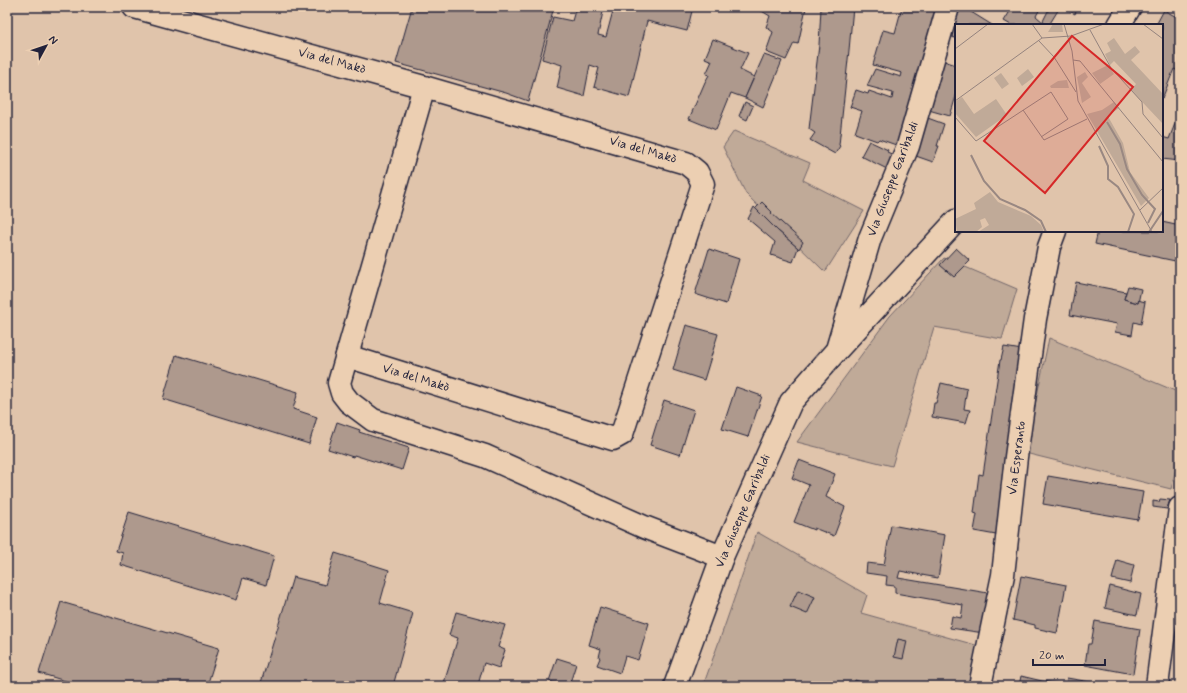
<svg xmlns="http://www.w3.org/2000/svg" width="1187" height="693" viewBox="0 0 1187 693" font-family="Mynerve,sans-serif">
  <rect width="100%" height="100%" fill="#e0c4ab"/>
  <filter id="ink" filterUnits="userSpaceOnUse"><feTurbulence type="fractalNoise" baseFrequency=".025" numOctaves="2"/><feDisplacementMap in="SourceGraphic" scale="8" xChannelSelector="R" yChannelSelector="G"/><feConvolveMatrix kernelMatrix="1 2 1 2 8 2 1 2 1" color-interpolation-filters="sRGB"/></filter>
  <g filter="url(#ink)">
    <!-- green -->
    <g fill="#c0aa98" stroke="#71666a">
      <path d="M 734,131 L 810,163 L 803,180 L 864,211 L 825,272 L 746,194 L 723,147 Z"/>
      <path d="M 944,258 L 1017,289 L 1002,339 L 934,327 L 892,466 L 797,442 L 890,316 Z"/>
      <path d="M 1049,338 L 1180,393 L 1180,452 L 1171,489 L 1025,453 Z"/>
      <path d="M 757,532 L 867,595 L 861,613 L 979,646 L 974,686 L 875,686 L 862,683 L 860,686 L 703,686 L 726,622 Z"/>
    </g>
    <!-- building -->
    <g fill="#ae998d" stroke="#22223b">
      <path d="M 412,7 L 554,7 L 528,101 L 506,93 L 396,63 Z"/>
      <path d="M 576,7 L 604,7 L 598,35 L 606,37 L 614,7 L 693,7 L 687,31 L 647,21 L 629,97 L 594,87 L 599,68 L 590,65 L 584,96 L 557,88 L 562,65 L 542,59 L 553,17 L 572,21 Z"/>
      <path d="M 755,7 L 806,8 L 798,44 L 794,43 L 786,60 L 766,52 L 773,32 L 766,27 L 770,16 Z"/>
      <path d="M 824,7 L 853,7 L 849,50 L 839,145 L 840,146 L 835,154 L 810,140 L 815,133 L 809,129 L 819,45 L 821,8 L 823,8 Z"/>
      <path d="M 902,7 L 942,7 L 899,146 L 879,139 L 877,141 L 855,133 L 862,111 L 850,107 L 856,90 L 868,94 L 869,91 L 892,99 L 893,93 L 867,86 L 875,69 L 901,77 L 902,73 L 873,65 L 883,30 L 895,33 Z"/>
      <path d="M 960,7 L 963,7 L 992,25 L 956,25 L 956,39 L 945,33 Z"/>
      <path d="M 1000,7 L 1041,7 L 1036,16 L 1044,23 L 1043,25 L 1011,25 L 1004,21 L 1009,13 Z"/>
      <path d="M 1050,7 L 1060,7 L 1049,25 L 1043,25 L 1044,23 L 1043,21 Z"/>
      <path d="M 1062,7 L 1078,7 L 1075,14 Z"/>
      <path d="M 1164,10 L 1180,19 L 1180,72 L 1174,69 L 1162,99 L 1162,25 L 1156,25 Z"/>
      <path d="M 713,39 L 748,53 L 740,70 L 754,77 L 745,98 L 731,93 L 716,130 L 689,119 L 705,82 L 709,75 L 706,74 L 712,61 L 705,58 Z"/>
      <path d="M 764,55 L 782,61 L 763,107 L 745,98 Z"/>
      <path d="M 938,59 L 956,65 L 956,96 L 950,116 L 925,109 Z"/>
      <path d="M 745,102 L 753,106 L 747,120 L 739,116 Z"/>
      <path d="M 1180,111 L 1180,161 L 1162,159 L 1162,137 L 1169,139 Z"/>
      <path d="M 925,117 L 944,124 L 937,146 L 939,146 L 933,162 L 913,155 Z"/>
      <path d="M 869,141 L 888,150 L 887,152 L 894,155 L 887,169 L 861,156 Z"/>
      <path d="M 762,202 L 772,212 L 771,213 L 803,242 L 799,249 L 778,231 L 755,209 Z"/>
      <path d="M 754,207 L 778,231 L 798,248 L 793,262 L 771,255 L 775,242 L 748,219 Z"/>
      <path d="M 1162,222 L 1180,226 L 1180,262 L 1095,244 L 1098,231 L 1162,231 Z"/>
      <path d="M 956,248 L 970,261 L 954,277 L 940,265 Z"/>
      <path d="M 709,249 L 739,259 L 726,304 L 695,294 Z"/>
      <path d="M 1076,282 L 1126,292 L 1124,299 L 1138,303 L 1138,300 L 1145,302 L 1141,324 L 1134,322 L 1132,335 L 1115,332 L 1117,324 L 1070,315 Z"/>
      <path d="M 1128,286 L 1141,289 L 1138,303 L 1124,299 Z"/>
      <path d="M 686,325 L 718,334 L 704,380 L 673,370 Z"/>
      <path d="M 1004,347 L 1022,350 L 996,535 L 974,531 L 977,514 L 974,513 L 979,474 L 983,475 L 1000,360 L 1001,360 Z"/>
      <path d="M 176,355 L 298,392 L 293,409 L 317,417 L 309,444 L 163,399 Z"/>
      <path d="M 941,383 L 967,389 L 964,409 L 970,410 L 966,423 L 932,417 L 934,403 L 936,403 Z"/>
      <path d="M 736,387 L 762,396 L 748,437 L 722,429 Z"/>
      <path d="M 664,400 L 694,410 L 680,455 L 650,445 Z"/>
      <path d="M 337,422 L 360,430 L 359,432 L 409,448 L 402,470 L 354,455 L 353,457 L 328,449 Z"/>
      <path d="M 799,460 L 835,474 L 826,497 L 845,507 L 834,536 L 814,528 L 814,530 L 794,522 L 809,485 L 792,478 Z"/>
      <path d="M 1048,476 L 1143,492 L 1138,520 L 1043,504 Z"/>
      <path d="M 1160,499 L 1170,500 L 1167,509 L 1153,507 L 1153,501 L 1159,502 Z"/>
      <path d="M 129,512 L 274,556 L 266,585 L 243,578 L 236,600 L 121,565 L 123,553 L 116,551 Z"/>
      <path d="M 891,525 L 945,535 L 938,578 L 900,571 L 898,578 L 988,593 L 984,633 L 950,628 L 952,616 L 961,618 L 963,605 L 895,593 L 895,586 L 886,585 L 887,576 L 866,573 L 867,563 L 884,565 Z"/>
      <path d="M 335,553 L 389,570 L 380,603 L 413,613 L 393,686 L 260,686 L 293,577 L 325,585 Z"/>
      <path d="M 1117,560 L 1134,565 L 1130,583 L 1112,579 Z"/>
      <path d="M 1021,576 L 1066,585 L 1057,633 L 1035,628 L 1035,625 L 1013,620 Z"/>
      <path d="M 1110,586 L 1141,594 L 1137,615 L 1105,608 Z"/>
      <path d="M 798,590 L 815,597 L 807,614 L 790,607 Z"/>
      <path d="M 61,602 L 219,648 L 207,686 L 82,686 L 39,673 Z"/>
      <path d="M 600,607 L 649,623 L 638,660 L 625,656 L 620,673 L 597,665 L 600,658 L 599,657 L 601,649 L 589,645 Z"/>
      <path d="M 456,612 L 505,625 L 498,647 L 505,650 L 499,668 L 484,663 L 478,685 L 483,686 L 443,686 L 458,638 L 449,635 Z"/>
      <path d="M 1095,621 L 1140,629 L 1133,674 L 1085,665 L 1088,644 L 1091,644 Z"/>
      <path d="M 898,639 L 907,641 L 903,659 L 894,657 Z"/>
      <path d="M 557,658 L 576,664 L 569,686 L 564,686 L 549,681 Z"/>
      <path d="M 1021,676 L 1042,681 L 1069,685 L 1069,686 L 1019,686 Z"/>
      <path d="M 1067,678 L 1096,683 L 1096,686 L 1069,686 L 1066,685 Z"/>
      <path d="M 855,680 L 868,684 L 868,686 L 854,686 Z"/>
    </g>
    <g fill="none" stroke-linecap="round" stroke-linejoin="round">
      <defs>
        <g id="minor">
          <path d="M 134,7 L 424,87 L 686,163 L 697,172 L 703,184 L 622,434 L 613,439 L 347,356"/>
          <path d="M 1119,25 L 1130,7"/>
          <path d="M 424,87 L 339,383 L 342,393 L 349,402 L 373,420 L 485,456 L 644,527 L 722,557"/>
          <path d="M 838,346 L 870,238 L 908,146 L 948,7"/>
          <path d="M 675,686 L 722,557 L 791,402 L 836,351 L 956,221"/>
          <path d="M 980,686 L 1003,575 L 1016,457 L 1035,319 L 1049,247 L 1055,231"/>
          <path d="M 1157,686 L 1180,508"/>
        </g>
      </defs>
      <!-- minor casing -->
      <use href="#minor" stroke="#22223b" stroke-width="25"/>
      <!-- minor -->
      <use href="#minor" stroke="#eccfb2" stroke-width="22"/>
    </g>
  </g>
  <g text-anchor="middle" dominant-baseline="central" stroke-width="3" stroke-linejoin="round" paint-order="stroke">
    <!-- street labels -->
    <g font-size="13" fill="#22223b" stroke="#eccfb2">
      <text transform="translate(332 61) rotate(15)">Via del Makò</text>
      <text transform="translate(643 150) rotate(16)">Via del Makò</text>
      <text transform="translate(893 179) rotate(-69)">Via Giuseppe Garibaldi</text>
      <text transform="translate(416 378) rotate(17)">Via del Makò</text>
      <text transform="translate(1017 458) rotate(-83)">Via Esperanto</text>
      <text transform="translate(743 511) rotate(-67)">Via Giuseppe Garibaldi</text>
    </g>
  </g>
  <!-- overview -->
  <g transform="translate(955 24)">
    <rect width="208" height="208" fill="#e0c4ab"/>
    <path d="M 98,0 L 107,0 L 108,8 L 93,8 ZM 159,14 L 170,30 L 180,22 L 185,28 L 176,36 L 208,70 L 208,100 L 176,66 L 181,60 L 159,37 L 155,41 L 150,30 L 156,27 L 152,19 ZM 153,41 L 159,50 L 145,60 L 137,49 ZM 73,45 L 79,53 L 67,62 L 62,54 ZM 130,48 L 133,53 L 127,59 L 136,73 L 127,79 L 122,53 ZM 46,49 L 54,60 L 47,65 L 39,54 ZM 112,56 L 114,64 L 96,64 L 95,62 L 103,57 ZM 7,73 L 19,90 L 41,75 L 52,91 L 21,113 L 0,89 L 0,78 ZM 159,78 L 164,84 L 153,92 L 155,96 L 168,119 L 175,148 L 194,174 L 186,182 L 132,90 L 147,86 ZM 35,168 L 43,178 L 76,192 L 86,201 L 89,208 L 23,208 L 34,201 L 30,194 L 25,196 L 27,203 L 21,208 L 2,208 L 0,195 L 21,185 L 19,179 Z" fill="#c0aa98"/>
    <path fill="none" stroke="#998882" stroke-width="2" d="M 152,98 L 165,120 L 172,145 L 187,171 L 200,185 L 193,199M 144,122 L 153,142 L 153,155 L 163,163 L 179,190 L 173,208M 16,131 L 29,157 L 45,175 L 70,186 L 86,197 L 91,208M 194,208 L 208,187"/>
    <path fill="none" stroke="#94837e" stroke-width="1" d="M 77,0 L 87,14M 109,0 L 117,27 L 123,77 L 197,208M 188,0 L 208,15M 135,6 L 156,44 L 187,78 L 188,90 L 208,114M 84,17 L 99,33 L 121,68M 0,25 L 33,0M 118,36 L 125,37 L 208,138M 0,77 L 87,14 L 116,12 L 149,0M 68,86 L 89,116 L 132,95M 0,93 L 21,117 L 96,68 L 113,95 L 86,113M 185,186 L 208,164"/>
    <path fill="#d62828" fill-opacity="0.15" stroke="#d62828" stroke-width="2" d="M 117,12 L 178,63 L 90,169 L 29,117 Z"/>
    <rect width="208" height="208" fill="none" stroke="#22223b" stroke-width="2"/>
  </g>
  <!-- margin -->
  <rect width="1187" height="693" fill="none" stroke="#eccfb2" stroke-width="24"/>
  <rect x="12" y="12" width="1163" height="669" fill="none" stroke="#22223b" stroke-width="1.5" filter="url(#ink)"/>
  <!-- north arrow -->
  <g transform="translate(46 46) rotate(50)" stroke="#eccfb2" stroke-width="3" paint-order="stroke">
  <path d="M0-3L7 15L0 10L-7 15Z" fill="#22223b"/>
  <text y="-6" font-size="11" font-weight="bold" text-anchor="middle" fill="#22223b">N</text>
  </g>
  <!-- scale -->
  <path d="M1033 659v6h72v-6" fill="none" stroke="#22223b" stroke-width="2"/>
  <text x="1039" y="659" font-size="12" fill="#22223b" stroke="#eccfb2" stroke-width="3" paint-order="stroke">20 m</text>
</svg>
